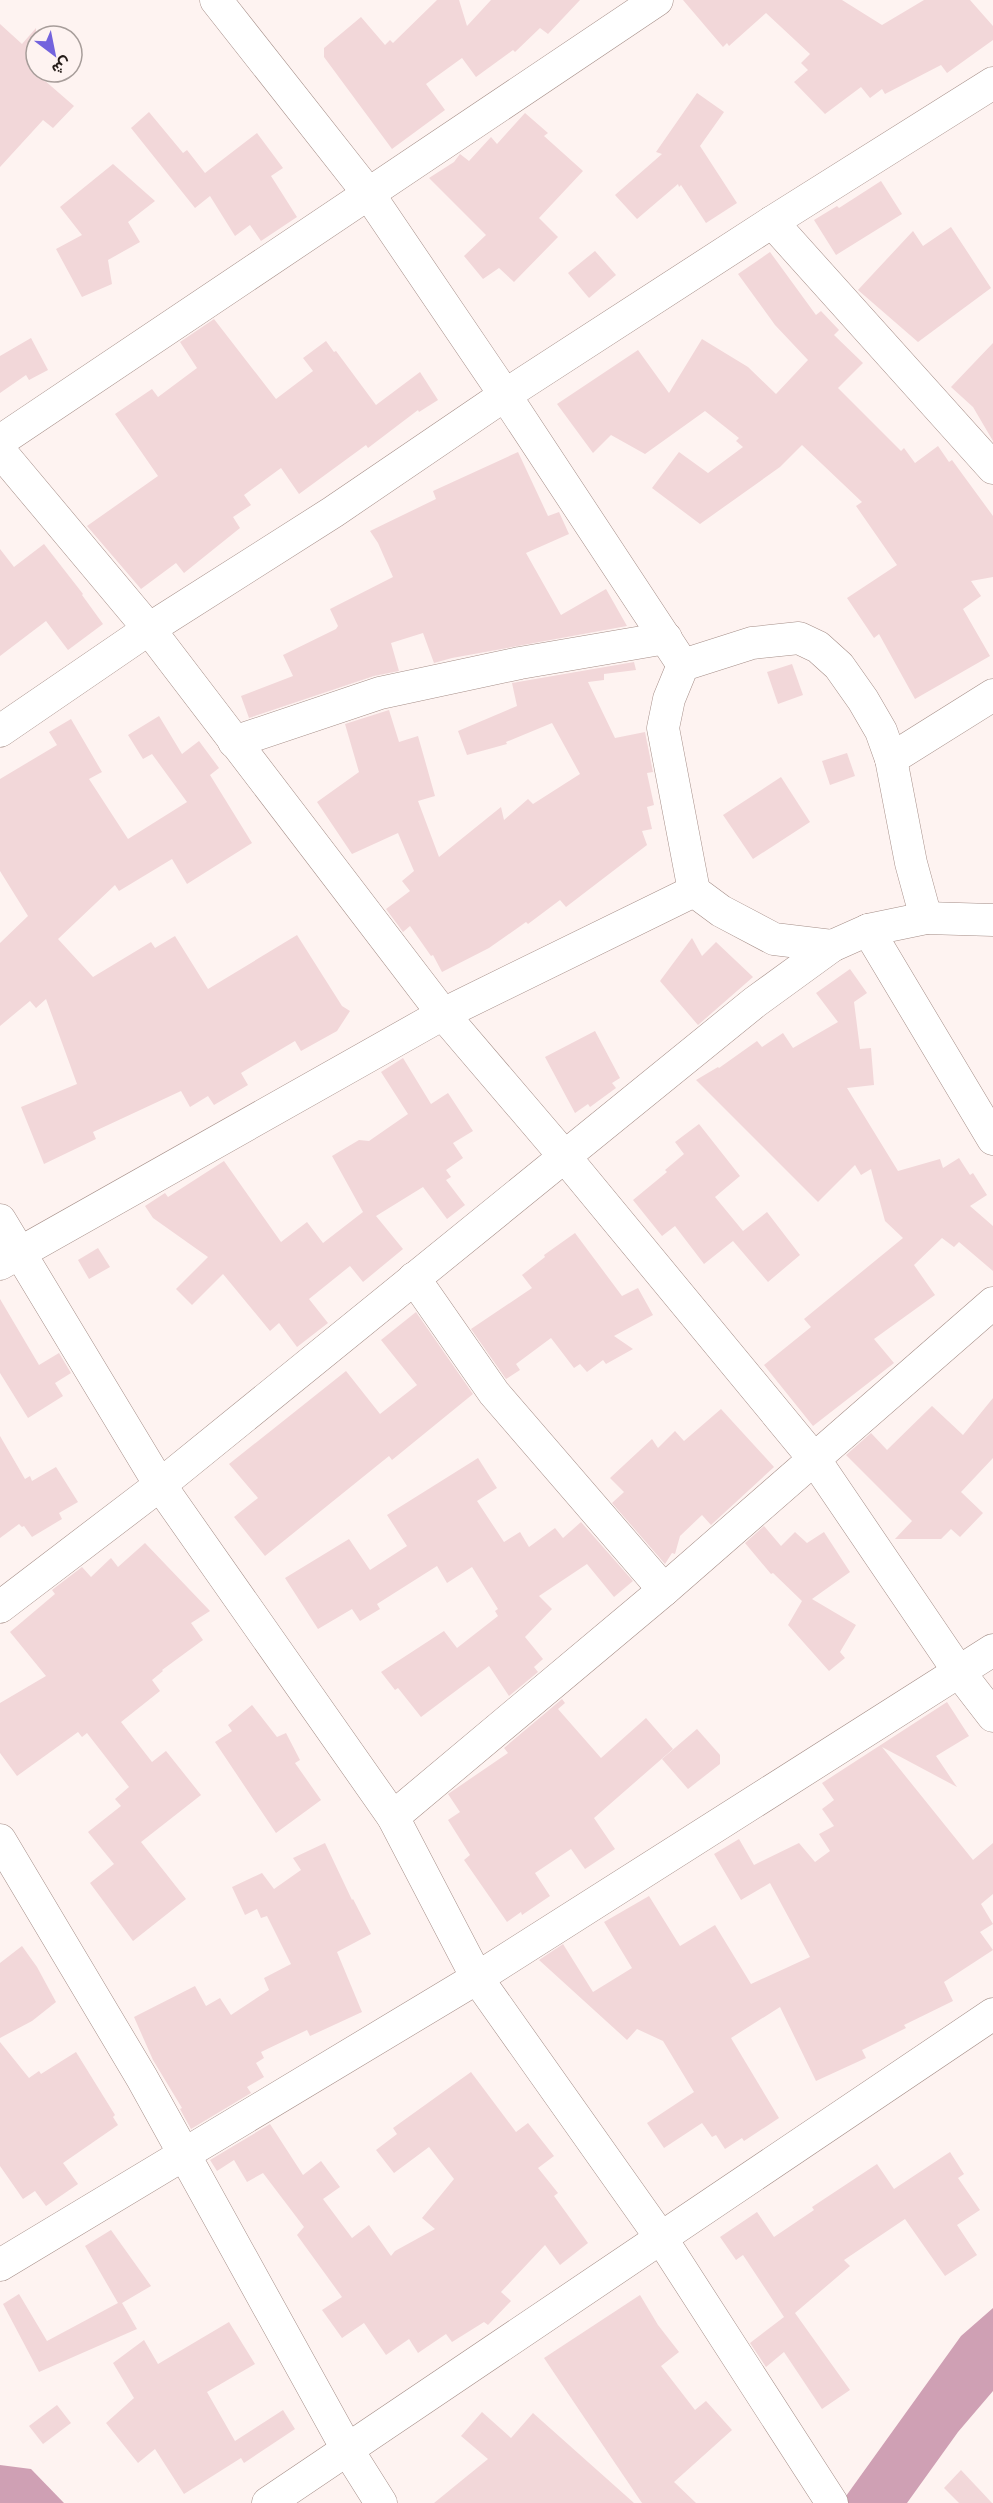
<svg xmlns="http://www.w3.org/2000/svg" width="993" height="2503" viewBox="0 0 993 2503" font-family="Raleway,Vazirmatn,sans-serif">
  <rect width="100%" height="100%" fill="#fef3f1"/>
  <!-- water -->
  <g fill="#cfa0b4">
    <path d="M 993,2308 L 993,2391 L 958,2432 L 907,2503 L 841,2503 L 961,2336 Z"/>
    <path d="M 0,2465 L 31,2469 L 64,2503 L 0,2503 Z"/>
  </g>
  <!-- building -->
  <g fill="#f2d7d9">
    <path d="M 437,0 L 459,0 L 467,26 L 491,0 L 580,0 L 548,34 L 540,28 L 515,52 L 513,50 L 476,77 L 462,58 L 426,84 L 445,110 L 392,149 L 324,57 L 324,48 L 361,17 L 385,45 L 390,40 L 393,43 Z"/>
    <path d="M 683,0 L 842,0 L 882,25 L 924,0 L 970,0 L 993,26 L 993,40 L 947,73 L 941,65 L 885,94 L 882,89 L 870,98 L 861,87 L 825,114 L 794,82 L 808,70 L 801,63 L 810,54 L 766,13 L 729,46 L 727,43 L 723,47 Z"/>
    <path d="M 0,24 L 22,44 L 36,28 L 36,73 L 74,106 L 53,128 L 43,120 L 0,167 Z"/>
    <path d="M 697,93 L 724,112 L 700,146 L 737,203 L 706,223 L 681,185 L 679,187 L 678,184 L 637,219 L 615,195 L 662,154 L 656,152 Z"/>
    <path d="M 149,112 L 183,153 L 187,150 L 205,173 L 257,133 L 283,168 L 271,176 L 297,217 L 261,241 L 250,225 L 235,236 L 210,196 L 195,208 L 131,128 Z"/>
    <path d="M 525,113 L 548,133 L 544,136 L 583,171 L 539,218 L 558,237 L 514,282 L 499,268 L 483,279 L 464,256 L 486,235 L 429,178 L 454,162 L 460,154 L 469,161 L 491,137 L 497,144 Z"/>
    <path d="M 113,164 L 155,201 L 128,222 L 140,242 L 108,260 L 112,284 L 82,297 L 56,249 L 82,235 L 60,207 Z"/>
    <path d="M 881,181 L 902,214 L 836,255 L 814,220 L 837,206 L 839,208 Z"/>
    <path d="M 951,227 L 991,288 L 918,342 L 858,290 L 913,231 L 923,246 Z"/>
    <path d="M 595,251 L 616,275 L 589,298 L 568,273 Z"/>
    <path d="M 770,252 L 816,315 L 821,311 L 839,330 L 834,335 L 863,363 L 838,388 L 901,451 L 904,448 L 915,463 L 938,446 L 949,462 L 952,460 L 993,516 L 993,577 L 971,581 L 981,596 L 963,609 L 990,656 L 915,699 L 879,634 L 874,638 L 847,598 L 897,565 L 856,506 L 862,502 L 802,445 L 780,467 L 700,524 L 652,488 L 679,452 L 708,473 L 743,447 L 736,441 L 739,438 L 705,411 L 645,454 L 611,435 L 593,453 L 557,404 L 638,350 L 669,393 L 702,339 L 748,367 L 776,394 L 808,360 L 775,325 L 738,274 Z"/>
    <path d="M 214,319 L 276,399 L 313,371 L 303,358 L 326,341 L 334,352 L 336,351 L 376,405 L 420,372 L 438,400 L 419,412 L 418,410 L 368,448 L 366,445 L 299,494 L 281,468 L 244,495 L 251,505 L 233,517 L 240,528 L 184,573 L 176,563 L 141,589 L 87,526 L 158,476 L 115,414 L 152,389 L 158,397 L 197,368 L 180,342 Z"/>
    <path d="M 31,338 L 48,370 L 29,380 L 26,375 L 0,393 L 0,356 Z"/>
    <path d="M 993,343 L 993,441 L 973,407 L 951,387 Z"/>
    <path d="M 518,452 L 548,516 L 559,512 L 569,534 L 526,553 L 561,615 L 606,589 L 627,626 L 452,658 L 434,663 L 423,633 L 391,643 L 399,671 L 374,676 L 249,718 L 241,696 L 293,676 L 283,655 L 336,629 L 338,626 L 330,609 L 393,577 L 378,543 L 370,531 L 436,499 L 433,491 Z"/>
    <path d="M 44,544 L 83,594 L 82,595 L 103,624 L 68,650 L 46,621 L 0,656 L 0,549 L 14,567 Z"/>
    <path d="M 634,662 L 636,670 L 604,674 L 604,680 L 588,682 L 615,738 L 645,732 L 653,772 L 647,773 L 654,805 L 647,807 L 652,829 L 642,831 L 647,845 L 566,907 L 560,900 L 528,924 L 526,922 L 489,948 L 442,972 L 433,955 L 431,956 L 410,926 L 403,932 L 386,909 L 410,891 L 402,881 L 414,871 L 398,833 L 352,854 L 317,802 L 359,772 L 345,724 L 389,710 L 399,742 L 418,736 L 435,796 L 418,801 L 439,857 L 501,807 L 504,820 L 528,799 L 533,804 L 580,774 L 552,723 L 506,742 L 507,744 L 467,755 L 458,731 L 517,706 L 512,683 Z"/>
    <path d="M 792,664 L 803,695 L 778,704 L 767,672 Z"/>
    <path d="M 159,716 L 182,754 L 199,741 L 219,768 L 210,775 L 252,843 L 187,884 L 172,859 L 119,891 L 115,885 L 58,939 L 93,977 L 151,942 L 155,948 L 175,936 L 208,989 L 297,935 L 342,1006 L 350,1011 L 337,1031 L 301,1051 L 295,1041 L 241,1073 L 248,1085 L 214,1105 L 208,1096 L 190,1107 L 181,1091 L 93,1132 L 96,1139 L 44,1164 L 21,1107 L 77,1084 L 46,999 L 36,1008 L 30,1001 L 0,1026 L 0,943 L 28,916 L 0,871 L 0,779 L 57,745 L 49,732 L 71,719 L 102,772 L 89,779 L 128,839 L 187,802 L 152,754 L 143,759 L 128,735 Z"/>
    <path d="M 847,753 L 855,776 L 830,785 L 822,761 Z"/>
    <path d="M 781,777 L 810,822 L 753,859 L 723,815 Z"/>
    <path d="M 692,938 L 702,956 L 716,942 L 753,977 L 698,1025 L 660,981 Z"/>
    <path d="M 850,969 L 867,993 L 854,1002 L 860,1049 L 871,1048 L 874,1085 L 847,1088 L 898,1171 L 940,1159 L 943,1168 L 959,1158 L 970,1175 L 973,1173 L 987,1195 L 970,1206 L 993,1226 L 993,1271 L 959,1242 L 954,1247 L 942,1238 L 914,1265 L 935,1295 L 874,1339 L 894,1363 L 813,1426 L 764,1365 L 811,1327 L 804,1319 L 903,1238 L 885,1221 L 871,1169 L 861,1175 L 855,1165 L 818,1202 L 696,1080 L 718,1067 L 719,1068 L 757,1041 L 762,1047 L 783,1033 L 793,1048 L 838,1022 L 816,993 Z"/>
    <path d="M 595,1031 L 620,1078 L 612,1083 L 616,1088 L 590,1107 L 588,1104 L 575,1113 L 545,1057 Z"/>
    <path d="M 403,1058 L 431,1104 L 448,1093 L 473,1131 L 453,1143 L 463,1158 L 446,1170 L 451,1177 L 446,1180 L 465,1205 L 447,1219 L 423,1187 L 376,1216 L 403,1249 L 363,1282 L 350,1266 L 309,1299 L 328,1323 L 297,1347 L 279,1323 L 270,1331 L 223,1274 L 192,1305 L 176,1289 L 208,1257 L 153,1218 L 145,1206 L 165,1193 L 168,1197 L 224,1161 L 281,1242 L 307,1222 L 323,1243 L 363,1212 L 332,1156 L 359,1140 L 369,1141 L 408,1114 L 381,1072 Z"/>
    <path d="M 699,1124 L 740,1176 L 715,1197 L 743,1231 L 767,1212 L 800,1255 L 768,1282 L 733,1241 L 704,1264 L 675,1226 L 662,1236 L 633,1200 L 667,1172 L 665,1170 L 684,1154 L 675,1142 Z"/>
    <path d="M 575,1233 L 622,1296 L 638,1288 L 653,1315 L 614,1336 L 633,1349 L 606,1364 L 603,1360 L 587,1372 L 580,1364 L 574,1368 L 551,1338 L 516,1364 L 520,1370 L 506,1379 L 471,1329 L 532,1288 L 522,1275 L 545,1257 L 544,1255 Z"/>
    <path d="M 98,1248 L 110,1267 L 89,1279 L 78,1260 Z"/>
    <path d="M 0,1299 L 39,1365 L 59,1353 L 71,1373 L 55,1383 L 63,1396 L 28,1418 L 0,1373 Z"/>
    <path d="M 416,1312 L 473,1394 L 392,1460 L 389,1456 L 265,1556 L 234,1517 L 258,1498 L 229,1464 L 346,1371 L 380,1414 L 417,1385 L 381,1340 Z"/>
    <path d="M 993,1398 L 993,1458 L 961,1492 L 983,1513 L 960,1537 L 951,1529 L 941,1539 L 895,1539 L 912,1521 L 846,1455 L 871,1433 L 887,1450 L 932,1406 L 963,1435 Z"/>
    <path d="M 721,1409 L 774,1467 L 711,1525 L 702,1515 L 680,1536 L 675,1554 L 672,1553 L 665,1564 L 612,1503 L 624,1492 L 610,1478 L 652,1439 L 658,1448 L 675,1431 L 684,1441 Z"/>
    <path d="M 0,1436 L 25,1479 L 30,1476 L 32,1481 L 56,1467 L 78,1502 L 59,1513 L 62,1519 L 32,1537 L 24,1526 L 22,1527 L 19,1524 L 0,1538 Z"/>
    <path d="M 478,1458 L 497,1488 L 477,1501 L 504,1542 L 520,1532 L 529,1547 L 555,1528 L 563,1538 L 581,1522 L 633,1581 L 614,1597 L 587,1564 L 539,1596 L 552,1609 L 525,1637 L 543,1659 L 534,1667 L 538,1672 L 509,1696 L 489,1666 L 421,1717 L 398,1688 L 395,1690 L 381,1672 L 444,1631 L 457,1648 L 498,1616 L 495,1611 L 498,1609 L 472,1567 L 447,1583 L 437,1566 L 377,1604 L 380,1609 L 360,1621 L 352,1609 L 318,1629 L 285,1578 L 349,1539 L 370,1570 L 407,1546 L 387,1515 Z"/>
    <path d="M 764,1526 L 781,1546 L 795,1532 L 807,1543 L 824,1532 L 850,1572 L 812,1599 L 856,1625 L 840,1652 L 845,1658 L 829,1671 L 788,1625 L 802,1601 L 773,1573 L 771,1574 L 745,1543 Z"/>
    <path d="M 145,1543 L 210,1611 L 191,1623 L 203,1640 L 162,1670 L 163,1671 L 152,1680 L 160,1691 L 121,1722 L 152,1762 L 166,1751 L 201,1795 L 141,1842 L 186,1899 L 133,1941 L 90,1883 L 114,1864 L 88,1832 L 121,1806 L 115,1799 L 129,1787 L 87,1733 L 82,1737 L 78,1732 L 17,1776 L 0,1753 L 0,1703 L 46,1676 L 10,1632 L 55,1594 L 52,1590 L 82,1567 L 91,1577 L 111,1558 L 118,1567 Z"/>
    <path d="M 562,1699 L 565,1703 L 558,1709 L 601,1758 L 646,1718 L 673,1749 L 594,1818 L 615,1849 L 585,1869 L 571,1849 L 535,1873 L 550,1896 L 522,1915 L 521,1912 L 507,1922 L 464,1860 L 470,1855 L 448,1820 L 460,1812 L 448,1794 L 508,1753 L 504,1748 Z"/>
    <path d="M 947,1702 L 969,1736 L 936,1756 L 957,1787 L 882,1747 L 973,1860 L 993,1843 L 993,1894 L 981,1904 L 993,1924 L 980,1932 L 993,1950 L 944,1982 L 953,2001 L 904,2025 L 906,2028 L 862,2050 L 866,2058 L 816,2081 L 780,2007 L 731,2038 L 779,2118 L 744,2141 L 742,2138 L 725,2149 L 716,2135 L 712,2137 L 702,2123 L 664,2148 L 647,2123 L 694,2092 L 663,2041 L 637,2029 L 627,2040 L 539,1960 L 563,1944 L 593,1992 L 632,1968 L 604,1922 L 649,1896 L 680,1946 L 715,1925 L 751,1984 L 810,1957 L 770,1883 L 741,1900 L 714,1854 L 739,1839 L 754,1865 L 799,1843 L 815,1862 L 830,1851 L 819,1834 L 834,1826 L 822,1809 L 834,1800 L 822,1783 Z"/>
    <path d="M 252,1705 L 277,1737 L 286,1733 L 300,1760 L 295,1763 L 321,1800 L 276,1833 L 215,1742 L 232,1731 L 228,1725 Z"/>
    <path d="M 697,1729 L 720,1755 L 720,1764 L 688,1789 L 662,1759 Z"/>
    <path d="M 325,1843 L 352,1900 L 353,1899 L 371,1934 L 337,1952 L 362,2012 L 310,2036 L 307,2030 L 261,2052 L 264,2058 L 256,2063 L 264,2077 L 247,2087 L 251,2093 L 191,2129 L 180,2109 L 182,2108 L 153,2060 L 134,2017 L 195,1986 L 206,2006 L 220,1998 L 231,2015 L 269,1990 L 264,1978 L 291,1964 L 267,1916 L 261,1918 L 257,1909 L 245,1915 L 232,1887 L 262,1873 L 274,1889 L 301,1870 L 293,1858 Z"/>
    <path d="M 22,1946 L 37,1967 L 56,2002 L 32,2021 L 0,2038 L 0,1963 Z"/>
    <path d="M 0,2042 L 29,2078 L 39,2071 L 41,2074 L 76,2052 L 115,2115 L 113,2117 L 118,2125 L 63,2163 L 78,2184 L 46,2206 L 35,2191 L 23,2199 L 0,2166 Z"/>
    <path d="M 471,2072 L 516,2132 L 528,2123 L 554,2156 L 538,2168 L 558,2193 L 554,2196 L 588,2243 L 560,2265 L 545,2245 L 501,2292 L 511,2301 L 488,2325 L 484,2322 L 452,2342 L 446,2334 L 418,2353 L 409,2339 L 386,2355 L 364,2323 L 342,2338 L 322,2310 L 342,2297 L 297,2235 L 304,2227 L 263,2173 L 247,2182 L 234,2160 L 217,2171 L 210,2160 L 270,2124 L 303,2175 L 321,2161 L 340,2187 L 323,2199 L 352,2238 L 369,2225 L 391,2256 L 395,2251 L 435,2229 L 422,2218 L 454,2179 L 429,2147 L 394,2173 L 376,2150 L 397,2134 L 393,2128 Z"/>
    <path d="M 950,2152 L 964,2174 L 958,2178 L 980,2210 L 957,2225 L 977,2255 L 945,2276 L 905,2219 L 844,2260 L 850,2266 L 795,2313 L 850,2390 L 822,2409 L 784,2352 L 766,2367 L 750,2343 L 784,2317 L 743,2255 L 736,2260 L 720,2237 L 757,2212 L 774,2237 L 814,2210 L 812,2207 L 877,2164 L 894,2189 Z"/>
    <path d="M 111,2230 L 151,2286 L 122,2303 L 137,2329 L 39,2372 L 3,2304 L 19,2294 L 47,2341 L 118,2303 L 85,2246 Z"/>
    <path d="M 640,2295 L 658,2325 L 679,2352 L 661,2366 L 695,2410 L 706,2401 L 732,2430 L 674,2482 L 696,2503 L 642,2503 L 544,2358 Z"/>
    <path d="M 229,2322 L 255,2364 L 207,2392 L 235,2441 L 283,2410 L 295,2429 L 244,2463 L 241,2458 L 184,2494 L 155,2449 L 138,2463 L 106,2423 L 134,2398 L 113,2363 L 144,2340 L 158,2364 Z"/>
    <path d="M 57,2405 L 71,2423 L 43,2444 L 29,2426 Z"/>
    <path d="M 482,2412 L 511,2438 L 533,2413 L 634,2503 L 434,2503 L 488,2459 L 461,2436 Z"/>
    <path d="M 961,2470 L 992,2503 L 959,2503 L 944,2488 Z"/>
  </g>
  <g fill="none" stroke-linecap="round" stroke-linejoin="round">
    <defs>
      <g id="minor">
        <path d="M 216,0 L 368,193 L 505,395 L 683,665"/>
        <path d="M 772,222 L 993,468"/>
        <path d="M 0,441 L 657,0"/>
        <path d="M 0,451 L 149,629 L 443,1014 L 565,1157 L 815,1460 L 959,1672 L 993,1716"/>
        <path d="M 0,731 L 149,629 L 333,512 L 505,395 L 772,222 L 993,83"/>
        <path d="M 234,742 L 380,693 L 520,663 L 666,638"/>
        <path d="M 891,759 L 993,695"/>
        <path d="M 694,891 L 663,728 L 669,699 L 683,665 L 752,643 L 799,638 L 818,647 L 839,666 L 863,700 L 881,731 L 891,759 L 911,863 L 926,918"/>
        <path d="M 868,930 L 993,1139"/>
        <path d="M 0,1220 L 160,1485 L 393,1817 L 477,1978 L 661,2238 L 832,2503"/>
        <path d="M 0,1264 L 443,1014 L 694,891 L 721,911 L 774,939 L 832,946"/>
        <path d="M 414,1278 L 494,1393 L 664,1590"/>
        <path d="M 0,1607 L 160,1485 L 755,1002 L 832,946 L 868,930 L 926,918 L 993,920"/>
        <path d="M 393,1817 L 664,1590 L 993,1303"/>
        <path d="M 0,1840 L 142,2078 L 347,2449 L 381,2503"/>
        <path d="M 0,2265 L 477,1978 L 993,1650"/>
        <path d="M 268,2503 L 993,2014"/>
      </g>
    </defs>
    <!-- minor casing -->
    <use href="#minor" stroke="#a58e88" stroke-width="33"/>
    <!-- minor -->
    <use href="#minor" stroke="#fff" stroke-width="32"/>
  </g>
  <!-- north arrow -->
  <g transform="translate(54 54) rotate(148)"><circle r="28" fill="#fef3f1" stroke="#a79d9a" stroke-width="1.5"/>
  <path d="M0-4.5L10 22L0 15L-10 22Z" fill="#7363dd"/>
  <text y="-9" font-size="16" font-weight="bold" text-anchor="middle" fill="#241b18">ش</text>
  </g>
</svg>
